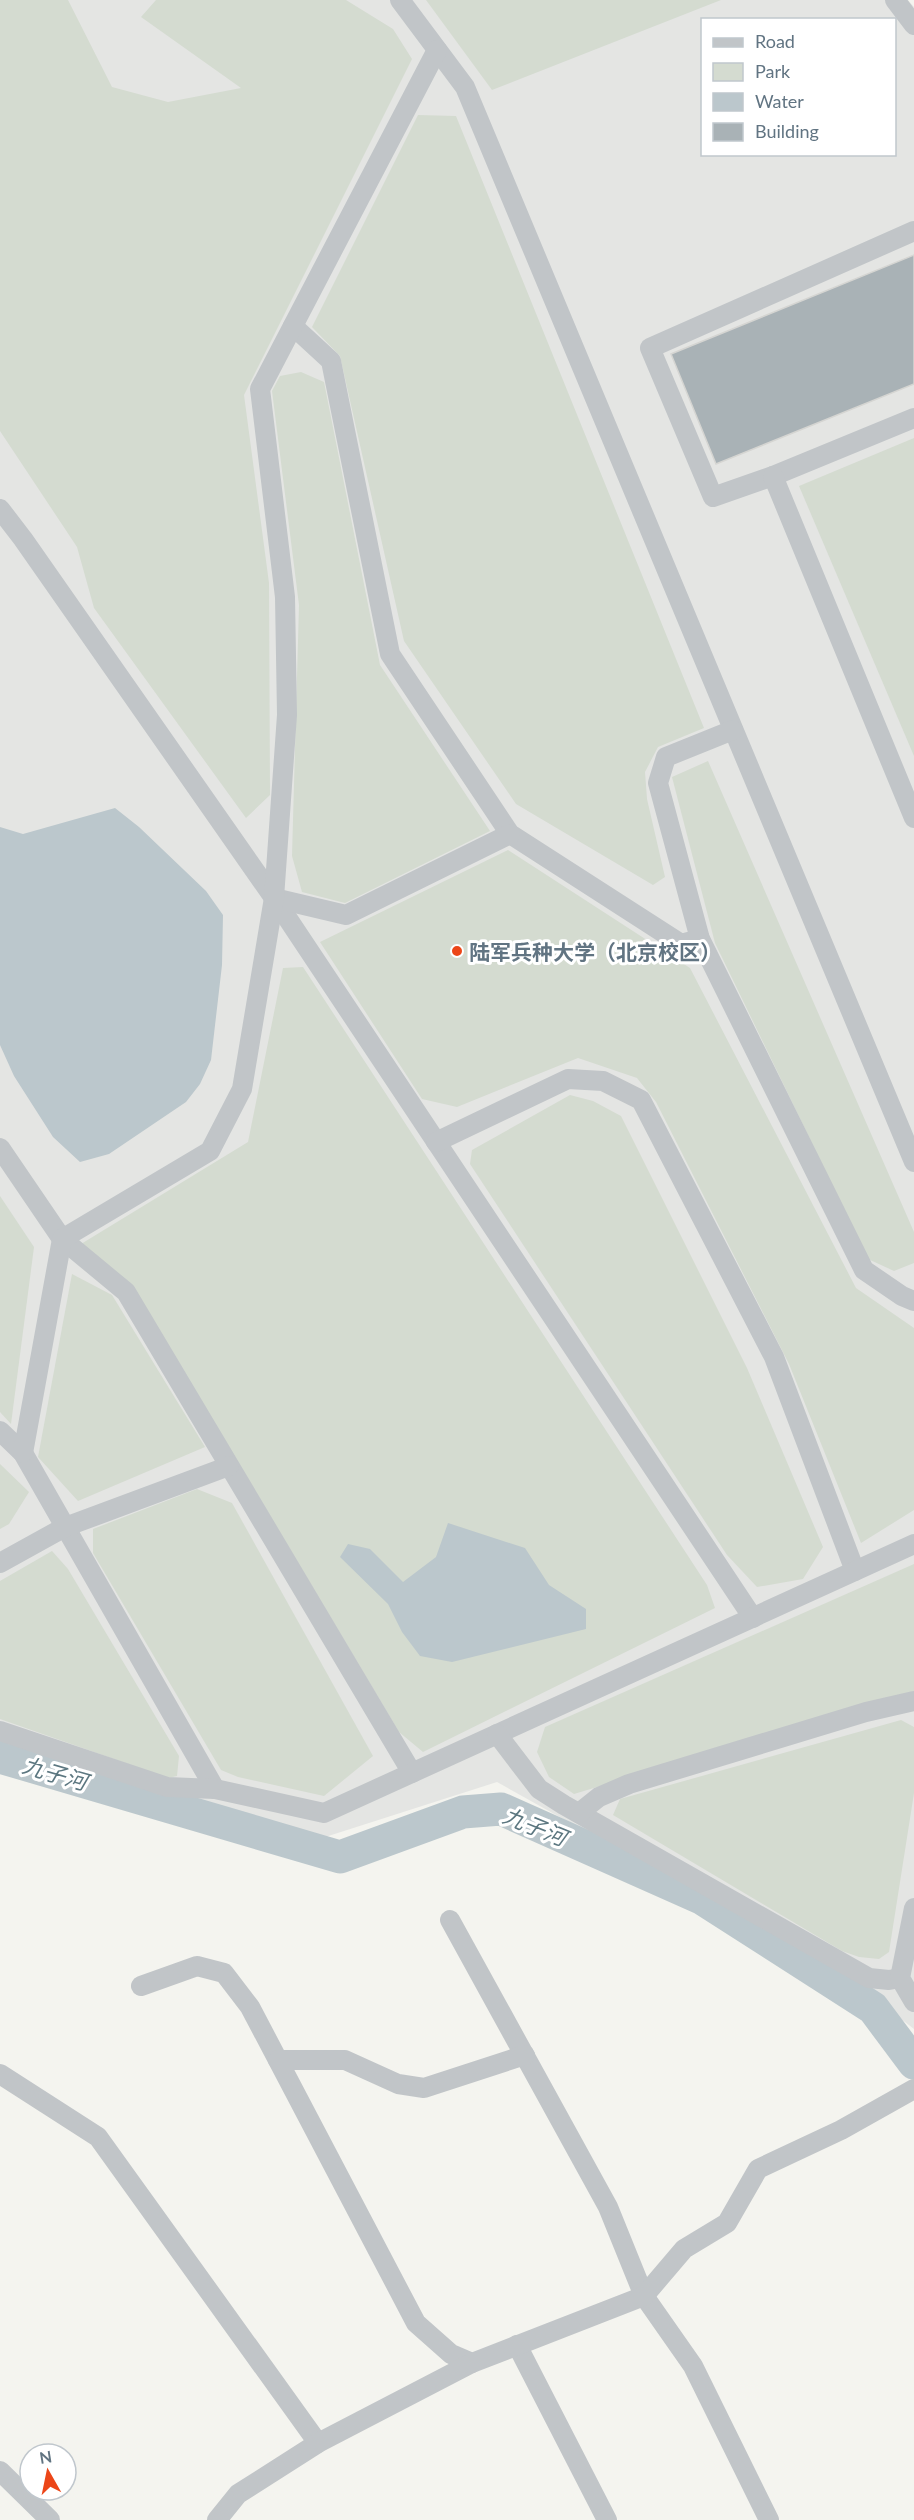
<svg xmlns="http://www.w3.org/2000/svg" width="914" height="2520" viewBox="0 0 914 2520" font-family="Lato,'Noto Sans SC',sans-serif">
  <rect width="100%" height="100%" fill="#f4f4ef"/>
  <!-- built -->
  <path fill="#e4e5e3" fill-rule="evenodd" d="M 0,0 L 908,0 L 914,7 L 914,2029 L 847,1977 L 497,1782 L 319,1839 L 0,1747 ZM 702,20 L 894,20 L 894,154 L 702,154 Z"/>
  <!-- green -->
  <g fill="#d4dbd0">
    <path d="M 0,0 L 68,0 L 112,87 L 168,102 L 241,88 L 141,17 L 156,0 L 346,0 L 393,29 L 412,59 L 244,395 L 269,583 L 270,795 L 246,818 L 94,608 L 77,547 L 0,431 Z"/>
    <path d="M 426,0 L 721,0 L 492,90 Z"/>
    <path d="M 418,115 L 456,116 L 704,728 L 658,747 L 645,772 L 647,799 L 665,877 L 653,885 L 516,804 L 404,641 L 340,356 L 312,327 Z"/>
    <path d="M 301,372 L 324,382 L 380,665 L 490,831 L 345,903 L 302,892 L 292,856 L 299,605 L 272,391 L 280,376 Z"/>
    <path d="M 914,438 L 914,756 L 799,486 Z"/>
    <path d="M 708,761 L 914,1232 L 914,1263 L 894,1271 L 868,1259 L 715,943 L 672,777 Z"/>
    <path d="M 508,850 L 690,968 L 856,1288 L 914,1328 L 914,1510 L 861,1543 L 789,1364 L 656,1102 L 637,1078 L 578,1058 L 457,1107 L 422,1099 L 320,942 Z"/>
    <path d="M 303,967 L 707,1585 L 715,1608 L 423,1752 L 399,1732 L 134,1288 L 81,1244 L 248,1142 L 283,968 Z"/>
    <path d="M 570,1095 L 593,1101 L 621,1116 L 747,1368 L 823,1547 L 803,1579 L 757,1587 L 727,1555 L 470,1164 L 472,1150 Z"/>
    <path d="M 0,1196 L 34,1247 L 11,1424 L 0,1412 Z"/>
    <path d="M 72,1274 L 112,1295 L 205,1447 L 78,1501 L 38,1457 Z"/>
    <path d="M 0,1464 L 29,1492 L 9,1524 L 0,1529 Z"/>
    <path d="M 197,1489 L 232,1503 L 373,1756 L 324,1796 L 238,1777 L 221,1770 L 93,1553 L 93,1529 Z"/>
    <path d="M 52,1551 L 68,1569 L 179,1756 L 177,1776 L 168,1778 L 0,1719 L 0,1581 Z"/>
    <path d="M 914,1564 L 914,1691 L 574,1794 L 549,1777 L 537,1752 L 545,1727 Z"/>
    <path d="M 901,1720 L 914,1727 L 914,1793 L 889,1952 L 879,1959 L 859,1957 L 842,1951 L 613,1815 L 620,1799 Z"/>
  </g>
  <!-- water -->
  <g fill="#bbc7cc">
    <path d="M 115,808 L 139,827 L 206,891 L 223,915 L 222,965 L 211,1060 L 200,1084 L 186,1102 L 109,1154 L 80,1162 L 53,1137 L 14,1076 L 0,1045 L 0,827 L 23,834 Z"/>
    <path d="M 448,1523 L 525,1548 L 549,1585 L 586,1609 L 586,1629 L 452,1662 L 420,1656 L 402,1632 L 388,1604 L 340,1557 L 348,1544 L 370,1549 L 403,1582 L 436,1557 Z"/>
  </g>
  <g fill="none" stroke-linecap="round" stroke-linejoin="round">
    <!-- river -->
    <path stroke="#bbc7cc" stroke-width="33" d="M 0,1757 L 340,1857 L 463,1812 L 501,1809 L 703,1899 L 873,2008 L 914,2063"/>
  </g>
  <!-- building -->
  <path fill="#a9b2b6" stroke="#d5d5d2" stroke-width="1.5" d="M 914,255 L 914,384 L 716,464 L 671,354 Z"/>
  <g fill="none" stroke-linecap="round" stroke-linejoin="round">
    <!-- minor -->
    <g stroke="#c1c5c8" stroke-width="20">
      <path d="M 400,0 L 465,87 L 914,1162"/>
      <path d="M 895,0 L 914,25"/>
      <path d="M 914,231 L 650,348 L 713,497 L 773,476 L 914,418"/>
      <path d="M 293,326 L 331,361 L 390,654 L 510,834 L 681,944 L 700,939"/>
      <path d="M 773,476 L 914,818"/>
      <path d="M 0,509 L 23,539 L 274,898 L 753,1618"/>
      <path d="M 733,730 L 666,757 L 658,783 L 700,939 L 864,1270 L 902,1296 L 914,1301"/>
      <path d="M 274,898 L 346,915 L 510,834"/>
      <path d="M 436,1142 L 568,1079 L 603,1081 L 641,1100 L 774,1357 L 855,1571"/>
      <path d="M 0,1148 L 62,1239 L 126,1292 L 412,1773"/>
      <path d="M 0,1431 L 23,1453 L 215,1789"/>
      <path d="M 23,1453 L 62,1239 L 210,1151 L 242,1089 L 274,898 L 287,715 L 285,597 L 260,389 L 437,50"/>
      <path d="M 0,1563 L 65,1527 L 229,1466"/>
      <path d="M 0,1731 L 167,1787 L 215,1789 L 324,1813 L 914,1544"/>
      <path d="M 497,1734 L 539,1789 L 564,1805 L 869,1978 L 889,1980 L 900,1978"/>
      <path d="M 579,1813 L 599,1797 L 629,1784 L 866,1712 L 914,1701"/>
      <path d="M 914,1908 L 900,1978 L 914,2002"/>
      <path d="M 450,1920 L 608,2207 L 644,2296 L 693,2366 L 769,2520"/>
      <path d="M 141,1986 L 197,1966 L 224,1973 L 250,2007 L 416,2323 L 451,2354 L 472,2363"/>
      <path d="M 278,2060 L 345,2060 L 398,2084 L 424,2088 L 525,2055"/>
      <path d="M 0,2074 L 98,2137 L 318,2443"/>
      <path d="M 517,2345 L 607,2520"/>
      <path d="M 0,2471 L 50,2520"/>
      <path d="M 217,2520 L 238,2494 L 318,2443 L 472,2363 L 644,2296 L 684,2249 L 727,2223 L 758,2169 L 841,2130 L 914,2089"/>
    </g>
  </g>
  <!-- markers -->
  <circle fill="#ec4618" stroke="#fff" stroke-width="2" cx="457" cy="951" r="6"/>
  <g text-anchor="middle" dominant-baseline="central" stroke-width="6" stroke-linejoin="round" paint-order="stroke">
    <!-- poi labels -->
    <g font-size="21" font-weight="bold" fill="#617482" stroke="#fff" text-anchor="start">
      <text x="469" y="951">陆军兵种大学（北京校区）</text>
    </g>
    <!-- water labels -->
    <g font-size="22" font-style="italic" fill="#5c7780" stroke="#fff">
      <text transform="translate(55 1773) rotate(16)">九子河</text>
      <text transform="translate(535 1826) rotate(22)">九子河</text>
    </g>
  </g>
  <!-- legend -->
  <rect x="701" y="18" width="195" height="138" fill="#ffffff" stroke="#c0c7cd" stroke-width="1.5"/>
  <rect x="713" y="38" width="30" height="9" fill="#c1c5c8" stroke="#c0c7cd" stroke-width="1.5"/>
  <text x="755" y="48" font-size="18" fill="#617482">Road</text>
  <rect x="713" y="63" width="30" height="18" fill="#d4dbd0" stroke="#c0c7cd" stroke-width="1.5"/>
  <text x="755" y="78" font-size="18" fill="#617482">Park</text>
  <rect x="713" y="93" width="30" height="18" fill="#bbc7cc" stroke="#c0c7cd" stroke-width="1.5"/>
  <text x="755" y="108" font-size="18" fill="#617482">Water</text>
  <rect x="713" y="123" width="30" height="18" fill="#a9b2b6" stroke="#c0c7cd" stroke-width="1.5"/>
  <text x="755" y="138" font-size="18" fill="#617482">Building</text>
  <!-- north arrow -->
  <g transform="translate(48 2472) rotate(351)"><circle r="28" fill="#ffffff" stroke="#c0c7cd" stroke-width="1.5"/>
  <path d="M0-4.5L10 22L0 15L-10 22Z" fill="#ec4618"/>
  <text y="-9" font-size="16" font-weight="bold" text-anchor="middle" fill="#617482">N</text>
  </g>
</svg>
